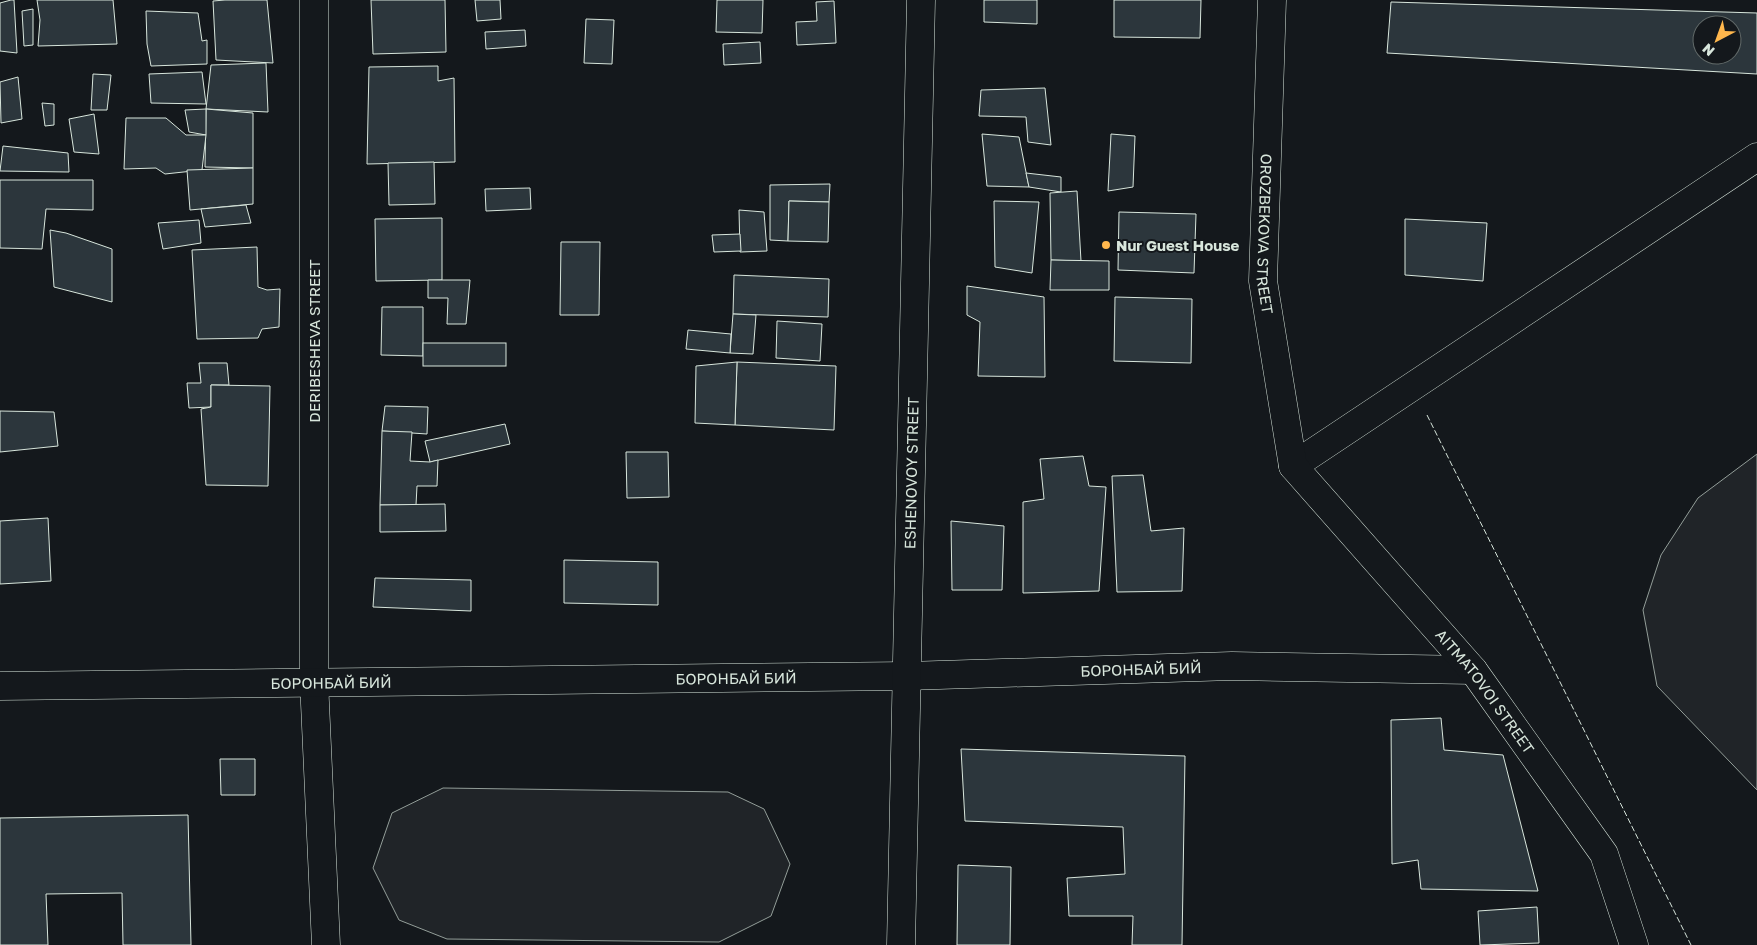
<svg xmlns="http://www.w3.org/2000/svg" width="1757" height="945" viewBox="0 0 1757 945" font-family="'Golos Text',sans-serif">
  <rect width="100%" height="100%" fill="#14181c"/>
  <!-- green -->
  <g fill="#202428" stroke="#939e99">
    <path d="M 1757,454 L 1757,790 L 1657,686 L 1643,610 L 1661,555 L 1698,498 Z"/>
    <path d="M 443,788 L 728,792 L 764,809 L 790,864 L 771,916 L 719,942 L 447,939 L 399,920 L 373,868 L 392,813 Z"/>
  </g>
  <!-- building -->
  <g fill="#2c363c" stroke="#d8e6dc" fill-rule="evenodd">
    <path d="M 11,0 L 14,0 L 17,53 L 0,51 L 0,3 Z"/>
    <path d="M 37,0 L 113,0 L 117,44 L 38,46 L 40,20 Z"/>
    <path d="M 225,0 L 267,0 L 273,63 L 216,60 L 213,1 Z"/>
    <path d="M 371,0 L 445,0 L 446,52 L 373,54 Z"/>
    <path d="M 475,0 L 500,0 L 501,19 L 477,21 Z"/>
    <path d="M 717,0 L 763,0 L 762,33 L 716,32 Z"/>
    <path d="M 984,0 L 1037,0 L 1037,24 L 984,22 Z"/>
    <path d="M 1114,0 L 1201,0 L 1200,38 L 1114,37 Z"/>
    <path d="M 834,1 L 836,43 L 797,45 L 796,22 L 817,21 L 816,2 Z"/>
    <path d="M 1391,2 L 1757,13 L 1757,74 L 1387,53 ZM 1702,25 L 1732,25 L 1732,55 L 1702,55 Z"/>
    <path d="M 33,9 L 33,45 L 24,46 L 22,11 Z"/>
    <path d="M 146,11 L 198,13 L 202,41 L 207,40 L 207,64 L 151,66 L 147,44 Z"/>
    <path d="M 586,19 L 614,20 L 612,64 L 584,63 Z"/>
    <path d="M 525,30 L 526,46 L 486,49 L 485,32 Z"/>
    <path d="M 760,42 L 761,63 L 724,65 L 723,44 Z"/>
    <path d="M 266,63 L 268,112 L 206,109 L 211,65 Z"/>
    <path d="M 438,66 L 438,81 L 454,78 L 455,162 L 367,164 L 369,67 Z"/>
    <path d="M 202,72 L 206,104 L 151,103 L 149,74 Z"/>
    <path d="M 93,74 L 111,75 L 107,110 L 91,110 Z"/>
    <path d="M 18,77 L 22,119 L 1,123 L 0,82 Z"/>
    <path d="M 1045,88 L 1051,145 L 1028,142 L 1026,117 L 979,116 L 981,90 Z"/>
    <path d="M 42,103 L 54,104 L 54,125 L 45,126 Z"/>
    <path d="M 206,109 L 253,113 L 253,168 L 205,167 Z"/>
    <path d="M 206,109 L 206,135 L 189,132 L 185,110 Z"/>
    <path d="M 94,114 L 99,154 L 74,152 L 69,119 Z"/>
    <path d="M 126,118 L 166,118 L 186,135 L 206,135 L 202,170 L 165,174 L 156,168 L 124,169 Z"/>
    <path d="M 982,134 L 1019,137 L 1029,187 L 987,186 Z"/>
    <path d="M 1111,134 L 1135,136 L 1133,187 L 1108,191 Z"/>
    <path d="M 3,146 L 68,153 L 69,172 L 0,171 Z"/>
    <path d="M 434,162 L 435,204 L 389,205 L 388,163 Z"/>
    <path d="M 253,168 L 253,204 L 190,210 L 187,170 Z"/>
    <path d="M 1026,173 L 1061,177 L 1061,192 L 1029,187 Z"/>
    <path d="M 0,180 L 93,180 L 93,210 L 46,209 L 42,249 L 0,248 Z"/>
    <path d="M 830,184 L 829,202 L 789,201 L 788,241 L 770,240 L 770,185 Z"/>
    <path d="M 530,188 L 531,209 L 486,211 L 485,189 Z"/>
    <path d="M 1077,191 L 1081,261 L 1051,260 L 1050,193 Z"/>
    <path d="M 789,201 L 829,202 L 828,242 L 788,241 Z"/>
    <path d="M 994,201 L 1039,202 L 1032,273 L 995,267 Z"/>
    <path d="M 246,205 L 251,223 L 205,227 L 201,209 Z"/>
    <path d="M 739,210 L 764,212 L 767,251 L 740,252 Z"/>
    <path d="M 1119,212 L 1196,214 L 1194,273 L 1118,270 Z"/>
    <path d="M 442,218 L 442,280 L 376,281 L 375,219 Z"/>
    <path d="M 1405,219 L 1487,223 L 1483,281 L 1405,275 Z"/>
    <path d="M 199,220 L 201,243 L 163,249 L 158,223 Z"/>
    <path d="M 50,230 L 66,233 L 112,249 L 112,302 L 54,287 Z"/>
    <path d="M 740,234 L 741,251 L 714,252 L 712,235 Z"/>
    <path d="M 561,242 L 600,242 L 599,315 L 560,315 Z"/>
    <path d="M 257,247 L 258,287 L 267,290 L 280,289 L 279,327 L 262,329 L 258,338 L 197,339 L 192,250 Z"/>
    <path d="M 1051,260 L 1109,261 L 1109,290 L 1050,290 Z"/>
    <path d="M 734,275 L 829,279 L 828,317 L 733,314 Z"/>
    <path d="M 428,280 L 470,280 L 466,324 L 447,324 L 448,298 L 428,298 Z"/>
    <path d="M 967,286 L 1044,297 L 1045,377 L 978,376 L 980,322 L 967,315 Z"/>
    <path d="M 1115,297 L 1192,299 L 1191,363 L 1114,361 Z"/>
    <path d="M 382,307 L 423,307 L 423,356 L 381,355 Z"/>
    <path d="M 733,314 L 756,315 L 753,354 L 730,353 Z"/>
    <path d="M 777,321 L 822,324 L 820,361 L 776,358 Z"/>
    <path d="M 688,330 L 731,334 L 730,353 L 686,349 Z"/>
    <rect x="423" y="343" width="83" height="23"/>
    <path d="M 737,362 L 836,366 L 834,430 L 735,425 Z"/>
    <path d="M 737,362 L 735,425 L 695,423 L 696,366 Z"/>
    <path d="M 199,363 L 227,363 L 229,385 L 211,385 L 211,407 L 189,408 L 187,383 L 201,383 Z"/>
    <path d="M 211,385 L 270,386 L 268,486 L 206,485 L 201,409 L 211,407 Z"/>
    <path d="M 385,406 L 428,407 L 427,434 L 382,431 Z"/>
    <path d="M 0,411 L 54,412 L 58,446 L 0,452 Z"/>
    <path d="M 505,424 L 510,444 L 430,462 L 425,441 Z"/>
    <path d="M 382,431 L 412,432 L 410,461 L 430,462 L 438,460 L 437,486 L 417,486 L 416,505 L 380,505 Z"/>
    <path d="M 626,452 L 668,452 L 669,497 L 627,498 Z"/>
    <path d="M 1083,456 L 1089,486 L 1106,487 L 1099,591 L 1023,593 L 1023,502 L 1044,499 L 1040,459 Z"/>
    <path d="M 1143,475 L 1151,531 L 1184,528 L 1182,591 L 1117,592 L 1112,476 Z"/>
    <path d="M 445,504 L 446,531 L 380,532 L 380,505 Z"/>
    <path d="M 48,518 L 51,581 L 0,584 L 0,521 Z"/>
    <path d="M 951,521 L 1004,526 L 1002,590 L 952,590 Z"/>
    <path d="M 564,560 L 658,562 L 658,605 L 564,603 Z"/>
    <path d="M 375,578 L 471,580 L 471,611 L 373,607 Z"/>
    <path d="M 1441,718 L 1444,750 L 1503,755 L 1538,891 L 1421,889 L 1418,860 L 1392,864 L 1391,720 Z"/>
    <path d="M 961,749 L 1185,756 L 1182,945 L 1132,945 L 1133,916 L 1069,916 L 1067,878 L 1125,874 L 1123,827 L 965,821 Z"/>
    <path d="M 220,759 L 255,759 L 255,795 L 221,795 Z"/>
    <path d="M 188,815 L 191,945 L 123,945 L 122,893 L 46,894 L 48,945 L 0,945 L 0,818 Z"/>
    <path d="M 958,865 L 1011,867 L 1010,945 L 957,945 Z"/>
    <path d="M 1537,907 L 1539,943 L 1480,945 L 1478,911 Z"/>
  </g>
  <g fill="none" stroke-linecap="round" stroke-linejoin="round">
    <defs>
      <g id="minor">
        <path d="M 314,0 L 314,681 L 326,945"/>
        <path d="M 1293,466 L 1757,157"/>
        <path id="s1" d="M 0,686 L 907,676 L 1232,666 L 1473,670"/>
        <path id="s2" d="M 901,945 L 921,0"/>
      </g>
      <g id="major">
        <path id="s3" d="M 1272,0 L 1263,281 L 1293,466 L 1473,670 L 1604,854 L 1634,945"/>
      </g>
    </defs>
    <!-- minor casing -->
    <use href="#minor" stroke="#d8e6dc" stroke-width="29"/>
    <!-- major casing -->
    <use href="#major" stroke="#d8e6dc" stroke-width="29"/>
    <!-- minor -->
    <use href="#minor" stroke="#14181c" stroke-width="28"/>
    <!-- major -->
    <use href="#major" stroke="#14181c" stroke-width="28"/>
    <!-- fence -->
    <path stroke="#d8e6dc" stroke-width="1" stroke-dasharray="6 2.5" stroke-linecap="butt" d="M 1427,415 L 1691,945"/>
  </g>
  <!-- markers -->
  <circle fill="#ffb74d" stroke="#14181c" stroke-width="2" cx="1106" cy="245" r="5"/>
  <g text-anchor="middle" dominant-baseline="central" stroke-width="4" stroke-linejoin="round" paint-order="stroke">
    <!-- street labels -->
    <g font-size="15" fill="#d8e6dc" stroke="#14181c">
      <text stroke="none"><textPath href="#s3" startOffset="234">OROZBEKOVA STREET</textPath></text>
      <text transform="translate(314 341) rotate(-90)">DERIBESHEVA STREET</text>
      <text stroke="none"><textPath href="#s2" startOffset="472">ESHENOVOY STREET</textPath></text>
      <text stroke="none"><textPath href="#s1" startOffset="1141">БОРОНБАЙ БИЙ</textPath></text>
      <text stroke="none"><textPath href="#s1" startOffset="736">БОРОНБАЙ БИЙ</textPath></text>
      <text stroke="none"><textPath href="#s1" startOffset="331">БОРОНБАЙ БИЙ</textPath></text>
      <text stroke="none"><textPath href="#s3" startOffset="765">AITMATOVOI STREET</textPath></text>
    </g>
    <!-- poi labels -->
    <g font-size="15" font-weight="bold" fill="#d8e6dc" stroke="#14181c" text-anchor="start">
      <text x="1116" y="245">Nur Guest House</text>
    </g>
  </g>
  <!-- north arrow -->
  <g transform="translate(1717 40) rotate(221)"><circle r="24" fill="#14181c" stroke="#626a69"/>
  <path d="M0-4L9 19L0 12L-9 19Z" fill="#ffb74d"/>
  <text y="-8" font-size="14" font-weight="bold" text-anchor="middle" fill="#d8e6dc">N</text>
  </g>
</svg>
